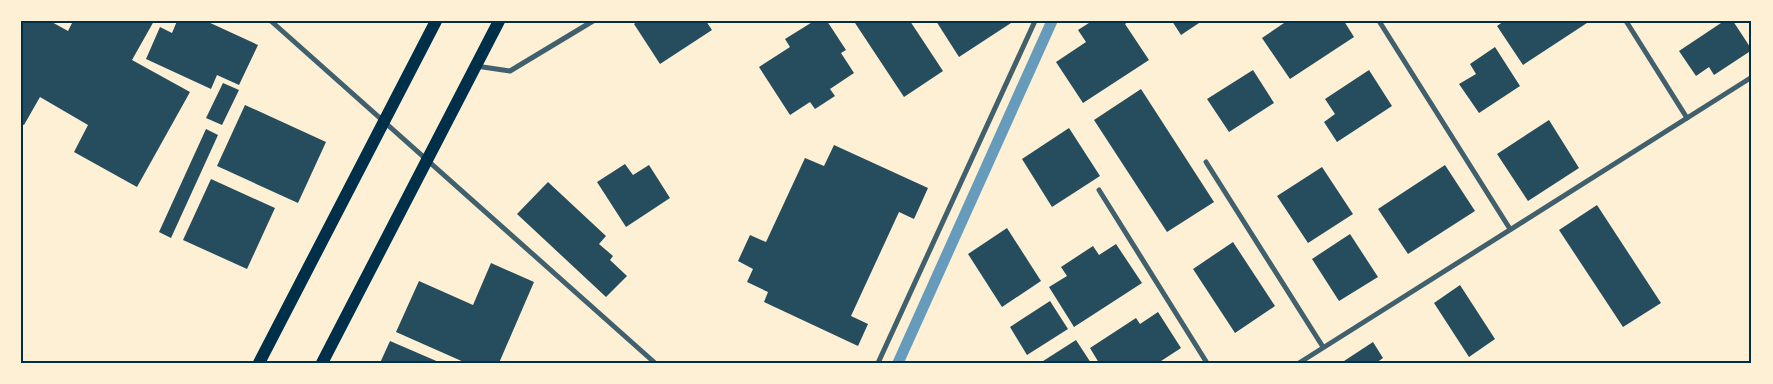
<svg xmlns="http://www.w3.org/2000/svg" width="1773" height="384" viewBox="0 0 1773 384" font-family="'Fira Sans Condensed',sans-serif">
  <rect width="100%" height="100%" fill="#fdf0d5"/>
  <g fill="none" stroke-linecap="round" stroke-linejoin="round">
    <!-- stream -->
    <path stroke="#669bbc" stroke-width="11" d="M 898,363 L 1052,21"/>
  </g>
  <!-- building -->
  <g fill="#264d5e">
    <path d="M 21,21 L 50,21 L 68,31 L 73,21 L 154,21 L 132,60 L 190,92 L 137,187 L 74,152 L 88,125 L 40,97 L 24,125 L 21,124 Z"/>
    <path d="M 177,21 L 206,21 L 258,45 L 239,85 L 217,75 L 211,89 L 146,59 L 160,27 L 172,33 Z"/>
    <path d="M 638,21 L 706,21 L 712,30 L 660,64 L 634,24 Z"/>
    <path d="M 814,21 L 827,21 L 846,50 L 841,53 L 854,73 L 830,89 L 835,96 L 815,109 L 810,102 L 790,115 L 759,67 L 790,47 L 785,39 Z"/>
    <path d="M 858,21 L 910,21 L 943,71 L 904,97 L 855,23 Z"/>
    <path d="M 936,21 L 1010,21 L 1011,23 L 959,57 Z"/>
    <path d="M 1092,21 L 1129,21 L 1125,24 L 1149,60 L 1083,103 L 1056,62 L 1086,42 L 1078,30 Z"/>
    <path d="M 1172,21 L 1202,21 L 1181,35 Z"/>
    <path d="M 1287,21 L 1344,21 L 1354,37 L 1290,79 L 1262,38 Z"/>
    <path d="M 1504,21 L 1590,21 L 1523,65 L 1497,26 Z"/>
    <path d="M 1724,21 L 1733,21 L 1752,50 L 1714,75 L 1709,67 L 1696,76 L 1679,51 Z"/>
    <path d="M 1495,47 L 1520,86 L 1479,113 L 1459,84 L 1476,74 L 1470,64 Z"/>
    <path d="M 1253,70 L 1274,103 L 1229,132 L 1207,99 Z"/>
    <path d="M 1369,70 L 1392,106 L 1337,142 L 1324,122 L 1335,114 L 1325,99 Z"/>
    <path d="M 223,83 L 239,90 L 222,125 L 206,118 Z"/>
    <path d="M 1141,89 L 1214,202 L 1167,232 L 1094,120 Z"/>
    <path d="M 245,105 L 326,142 L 298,203 L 217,166 Z"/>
    <path d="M 1549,120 L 1579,168 L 1528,201 L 1497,154 Z"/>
    <path d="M 1069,128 L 1100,176 L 1052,207 L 1022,159 Z"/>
    <path d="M 206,129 L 218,135 L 171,238 L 159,232 Z"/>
    <path d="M 834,145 L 928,188 L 914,219 L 899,212 L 851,316 L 868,324 L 858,346 L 764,302 L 768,292 L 747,282 L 753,269 L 738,261 L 750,235 L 766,242 L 805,158 L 824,166 Z"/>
    <path d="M 625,164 L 633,175 L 649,165 L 670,198 L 626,227 L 597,182 Z"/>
    <path d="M 1445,165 L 1475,211 L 1408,254 L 1378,209 Z"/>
    <path d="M 1322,167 L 1353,214 L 1308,243 L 1277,196 Z"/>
    <path d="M 211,179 L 275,208 L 247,269 L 183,240 Z"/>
    <path d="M 548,182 L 606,236 L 599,244 L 613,256 L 610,260 L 627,276 L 606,297 L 517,214 Z"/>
    <path d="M 1597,205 L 1661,303 L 1623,327 L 1559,230 Z"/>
    <path d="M 1007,228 L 1041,281 L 1002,307 L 968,254 Z"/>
    <path d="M 1350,234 L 1378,277 L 1339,301 L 1312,259 Z"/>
    <path d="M 1233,242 L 1275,306 L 1235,333 L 1193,269 Z"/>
    <path d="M 1116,244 L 1142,283 L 1074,327 L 1049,287 L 1067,276 L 1061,267 L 1093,246 L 1099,255 Z"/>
    <path d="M 491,263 L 534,282 L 499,363 L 466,363 L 396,332 L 419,281 L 473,305 Z"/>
    <path d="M 1460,285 L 1495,339 L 1469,357 L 1434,303 Z"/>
    <path d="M 1050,301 L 1068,329 L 1027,355 L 1010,327 Z"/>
    <path d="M 1158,312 L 1181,348 L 1158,363 L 1099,363 L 1090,348 L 1136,318 L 1140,324 Z"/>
    <path d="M 1076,340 L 1091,363 L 1040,363 Z"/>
    <path d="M 390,341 L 441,363 L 380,363 Z"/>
    <path d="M 1373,342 L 1383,358 L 1376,363 L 1341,363 Z"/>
  </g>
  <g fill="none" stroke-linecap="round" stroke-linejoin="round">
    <!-- minor -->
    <g stroke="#3f606c" stroke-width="5">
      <path d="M 271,21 L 655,363"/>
      <path d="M 1379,21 L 1510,229"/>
      <path d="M 1626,21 L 1687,118"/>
      <path d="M 476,66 L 510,71 L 593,21"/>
      <path d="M 1206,162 L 1323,347"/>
      <path d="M 1099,190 L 1207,363"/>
      <path d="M 878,363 L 1035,21"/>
      <path d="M 1299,363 L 1752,77"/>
    </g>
    <!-- primary -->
    <g stroke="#003049" stroke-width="12">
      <path d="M 259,363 L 436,21"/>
      <path d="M 322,363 L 499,21"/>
    </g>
  </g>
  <!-- border -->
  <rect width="1773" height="384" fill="none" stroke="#fdf0d5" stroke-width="45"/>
  <rect x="22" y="22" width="1728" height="340" fill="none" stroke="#003049" stroke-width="2"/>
</svg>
